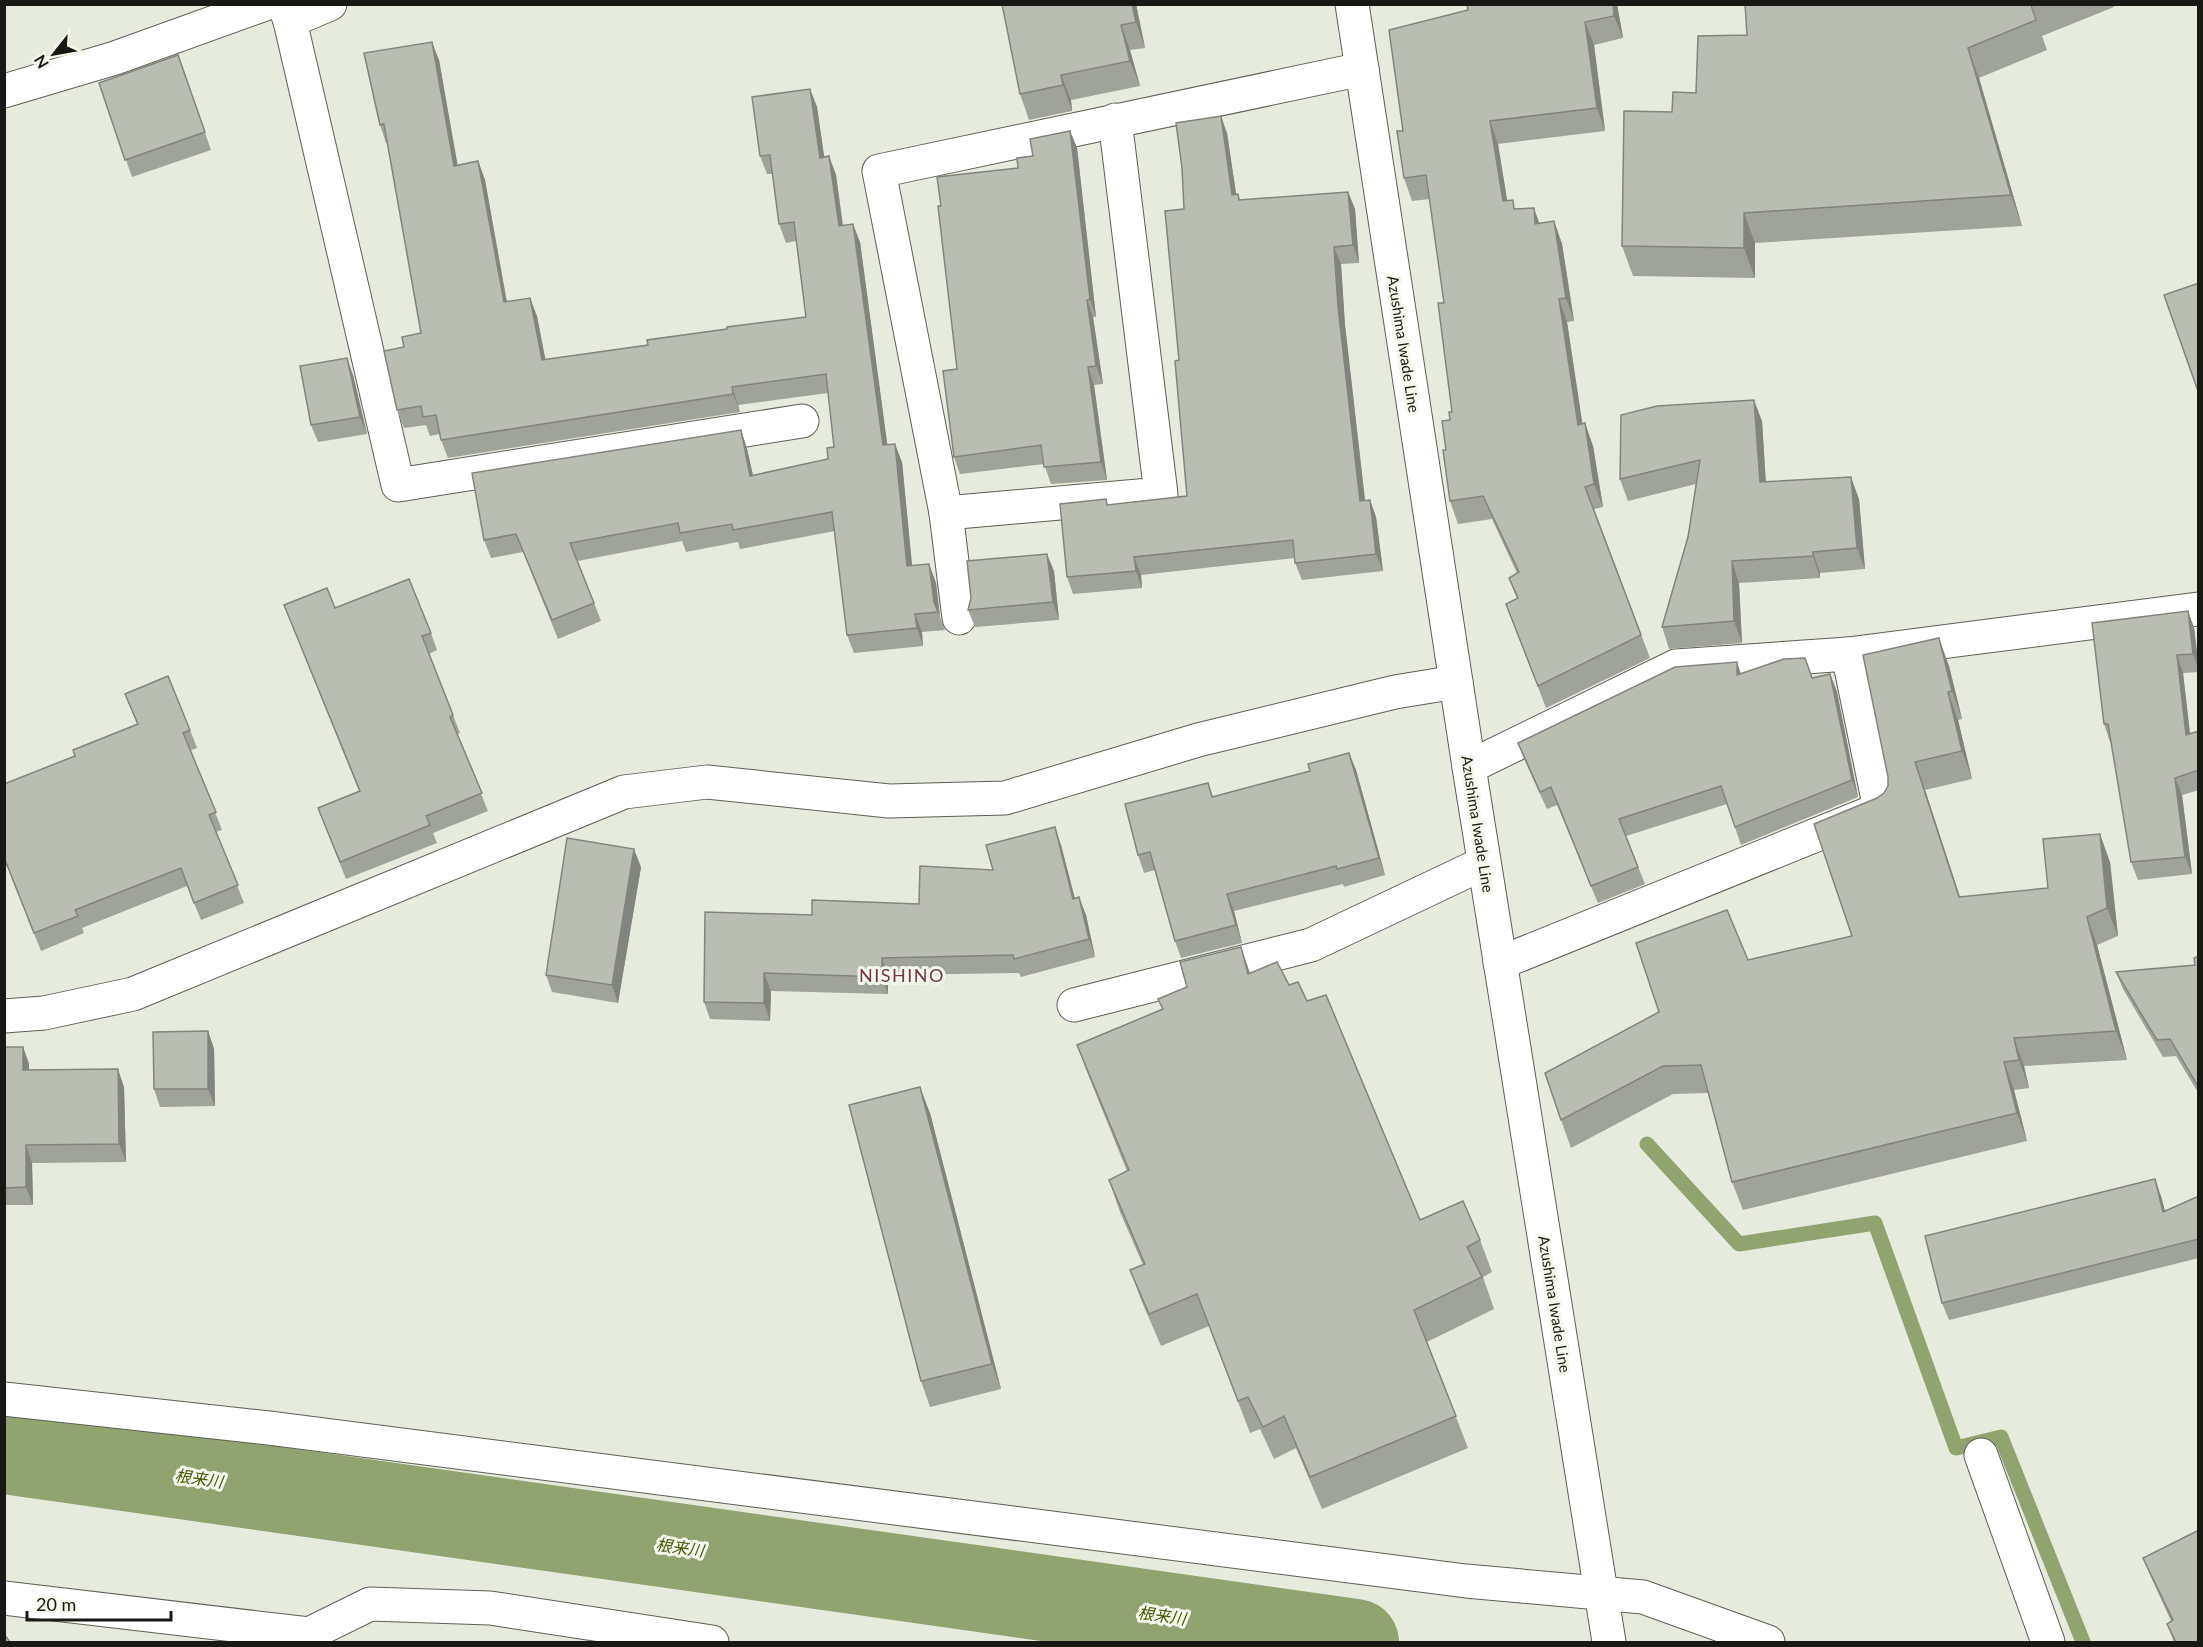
<svg xmlns="http://www.w3.org/2000/svg" width="2203" height="1647" viewBox="0 0 2203 1647" font-family="Lato,'Noto Sans JP',sans-serif">
  <rect width="100%" height="100%" fill="#e6ebde"/>
  <g fill="none" stroke-linecap="round" stroke-linejoin="round">
    <!-- stream -->
    <path stroke="#91a36f" stroke-width="15" d="M 1647,1144 L 1739,1244 L 1875,1223 L 1956,1448 L 2001,1437 L 2083,1642"/>
    <!-- river -->
    <path stroke="#91a36f" stroke-width="86" d="M 4,1451 L 1356,1642"/>
    <defs>
      <g id="minor">
        <path d="M 284,4 L 290,21 L 330,4"/>
        <path d="M 290,21 L 398,485 L 802,421"/>
        <path d="M 946,513 L 879,171 L 1362,69"/>
        <path d="M 959,618 L 946,513 L 1161,494 L 1115,120"/>
        <path d="M 1469,767 L 1676,666 L 1848,654 L 2198,609"/>
        <path d="M 1500,963 L 1880,809 L 1848,654"/>
        <path d="M 1074,1005 L 1311,945 L 1484,863"/>
        <path d="M 4,1016 L 44,1013 L 133,994 L 624,792 L 707,782 L 889,801 L 1005,798 L 1198,740 L 1395,692 L 1456,682"/>
        <path d="M 4,1399 L 269,1428 L 1466,1581 L 1643,1597 L 1768,1642"/>
        <path d="M 1981,1455 L 2048,1642"/>
        <path d="M 4,1598 L 309,1634"/>
        <path d="M 301,1642 L 309,1634 L 370,1604 L 490,1608 L 712,1642"/>
      </g>
      <path id="tertiary" d="M 4,91 L 115,58 L 265,4"/>
      <path id="secondary" d="M 1352,4 L 1469,767 L 1609,1642"/>
    </defs>
    <!-- minor casing -->
    <use href="#minor" stroke="#5c6055" stroke-width="35"/>
    <!-- tertiary casing -->
    <use href="#tertiary" stroke="#5c6055" stroke-width="35"/>
    <!-- secondary casing -->
    <use href="#secondary" stroke="#5c6055" stroke-width="35"/>
    <!-- minor -->
    <use href="#minor" stroke="#fff" stroke-width="33"/>
    <!-- tertiary -->
    <use href="#tertiary" stroke="#fff" stroke-width="33"/>
    <!-- secondary -->
    <use href="#secondary" stroke="#fff" stroke-width="33"/>
  </g>
  <!-- wall -->
  <g fill="#a0a399">
    <path d="M 1136,4 L 1145,48 L 1130,50 L 1140,86 L 1071,100 L 1072,111 L 1029,120 L 1020,94 Z"/>
    <path d="M 1467,4 L 1617,4 L 1623,38 L 1594,45 L 1605,131 L 1498,144 L 1507,201 L 1516,209 L 1539,223 L 1554,221 L 1562,244 L 1574,321 L 1567,322 L 1582,423 L 1593,446 L 1603,507 L 1594,509 L 1650,658 L 1546,708 L 1506,604 L 1517,599 L 1509,578 L 1517,573 L 1492,519 L 1458,524 L 1450,501 L 1446,450 L 1450,420 L 1452,412 L 1444,303 L 1430,199 L 1412,201 L 1404,178 L 1403,131 L 1468,10 Z"/>
    <path d="M 1745,4 L 2113,4 L 2114,7 L 2042,36 L 2047,50 L 1979,78 L 2022,226 L 1755,243 L 1755,278 L 1633,276 L 1622,246 L 1672,112 L 1696,93 L 1747,35 Z"/>
    <path d="M 178,55 L 211,150 L 132,177 L 99,83 Z"/>
    <path d="M 439,60 L 457,165 L 478,161 L 485,180 L 507,302 L 537,316 L 545,359 L 648,345 L 727,329 L 806,317 L 796,241 L 786,243 L 779,224 L 772,174 L 767,174 L 760,156 L 810,89 L 817,107 L 824,157 L 829,156 L 836,175 L 843,225 L 860,242 L 887,445 L 902,462 L 912,566 L 929,564 L 936,583 L 940,617 L 945,630 L 922,632 L 923,646 L 854,653 L 847,635 L 835,531 L 740,549 L 738,542 L 686,552 L 682,541 L 578,561 L 601,621 L 558,639 L 523,552 L 491,558 L 484,540 L 741,430 L 747,449 L 753,475 L 828,459 L 834,447 L 828,393 L 738,405 L 740,412 L 448,458 L 441,440 L 440,434 L 430,436 L 426,425 L 404,428 L 397,410 L 404,347 L 421,333 L 388,143 L 386,143 L 380,125 Z"/>
    <path d="M 1070,131 L 1077,148 L 1096,317 L 1093,317 L 1103,384 L 1094,385 L 1107,480 L 1051,484 L 1044,464 L 960,474 L 954,457 L 957,369 L 941,206 L 1018,168 L 1033,156 Z"/>
    <path d="M 1227,133 L 1236,195 L 1238,194 L 1240,200 L 1348,192 L 1355,209 L 1359,263 L 1341,264 L 1345,325 L 1365,500 L 1370,500 L 1376,517 L 1383,571 L 1302,580 L 1295,563 L 1295,558 L 1141,575 L 1142,588 L 1073,594 L 1067,577 L 1106,499 L 1108,505 L 1187,496 L 1179,360 L 1184,209 Z"/>
    <path d="M 353,375 L 367,434 L 318,442 L 311,425 Z"/>
    <path d="M 1762,421 L 1766,482 L 1859,499 L 1865,569 L 1820,573 L 1820,578 L 1739,583 L 1742,643 L 1669,649 L 1662,627 L 1688,537 L 1696,484 L 1628,501 L 1620,479 Z"/>
    <path d="M 1054,571 L 1059,620 L 975,627 L 968,610 Z"/>
    <path d="M 284,605 L 335,608 L 431,633 L 437,650 L 429,654 L 460,733 L 457,734 L 488,811 L 433,833 L 437,843 L 346,879 L 318,808 L 359,791 Z"/>
    <path d="M 2188,611 L 2194,628 L 2199,666 L 2199,672 L 2183,673 L 2190,733 L 2199,731 L 2199,790 L 2182,795 L 2192,874 L 2138,880 L 2131,862 L 2111,742 L 2110,742 L 2104,724 Z"/>
    <path d="M 1949,666 L 1962,719 L 1958,720 L 1972,779 L 1925,790 L 1960,897 L 2048,888 L 2110,862 L 2118,936 L 2097,945 L 2127,1060 L 2024,1066 L 2029,1088 L 2014,1090 L 2027,1141 L 1743,1210 L 1732,1182 L 1708,1093 L 1673,1094 L 1571,1148 L 1561,1120 L 1659,1012 L 1748,960 L 1852,936 L 1877,798 L 1884,793 Z"/>
    <path d="M 1741,674 L 1812,678 L 1830,674 L 1837,692 L 1858,797 L 1741,845 L 1727,804 L 1626,836 L 1645,884 L 1598,903 L 1557,805 L 1547,809 L 1525,761 L 1518,743 Z"/>
    <path d="M 125,694 L 190,730 L 197,748 L 191,750 L 222,830 L 216,832 L 244,903 L 201,920 L 187,886 L 82,928 L 84,933 L 41,951 L 7,866 L 4,867 L 4,784 L 75,756 L 137,724 Z"/>
    <path d="M 1349,753 L 1356,770 L 1385,875 L 1344,887 L 1343,884 L 1234,911 L 1242,943 L 1181,958 L 1175,941 L 1155,870 L 1144,873 L 1138,855 L 1208,783 L 1213,797 L 1310,771 Z"/>
    <path d="M 1061,845 L 1075,898 L 1086,915 L 1095,957 L 1021,977 L 1019,973 L 888,975 L 888,994 L 771,991 L 770,1021 L 710,1019 L 704,1002 L 812,915 L 919,904 L 993,870 Z"/>
    <path d="M 641,867 L 618,1003 L 552,992 L 546,975 Z"/>
    <path d="M 2199,956 L 2199,1094 L 2176,1056 L 2163,1057 L 2123,989 L 2116,972 L 2195,965 Z"/>
    <path d="M 1250,973 L 1289,985 L 1420,1220 L 1480,1240 L 1492,1272 L 1483,1277 L 1494,1309 L 1427,1342 L 1468,1448 L 1322,1509 L 1296,1448 L 1274,1459 L 1260,1429 L 1250,1433 L 1209,1326 L 1161,1346 L 1142,1302 L 1130,1270 L 1143,1265 L 1120,1212 L 1109,1180 L 1127,1171 L 1089,1077 L 1077,1045 L 1162,1009 L 1158,999 Z"/>
    <path d="M 208,1031 L 214,1049 L 215,1106 L 160,1107 L 154,1089 Z"/>
    <path d="M 4,1047 L 23,1047 L 29,1064 L 29,1070 L 124,1087 L 126,1162 L 32,1163 L 33,1205 L 4,1205 Z"/>
    <path d="M 930,1113 L 1001,1389 L 930,1407 L 921,1381 Z"/>
    <path d="M 2161,1196 L 2165,1212 L 2199,1196 L 2199,1258 L 1949,1320 L 1942,1303 Z"/>
    <path d="M 2143,1558 L 2199,1642 L 2174,1642 L 2167,1624 L 2171,1621 L 2150,1575 Z"/>
  </g>
  <!-- shaded-wall -->
  <g fill="#82857d">
    <path d="M 1132,4 L 1136,4 L 1145,48 L 1136,22 Z"/>
    <path d="M 1613,4 L 1617,4 L 1623,38 L 1614,16 Z"/>
    <path d="M 1585,22 L 1594,45 L 1605,131 L 1597,108 Z"/>
    <path d="M 1121,25 L 1130,50 L 1140,86 L 1130,61 Z"/>
    <path d="M 432,42 L 439,60 L 461,184 L 454,166 Z"/>
    <path d="M 1968,48 L 1979,78 L 2022,226 L 2011,195 Z"/>
    <path d="M 1061,75 L 1071,100 L 1072,111 L 1063,85 Z"/>
    <path d="M 810,89 L 817,107 L 827,176 L 820,158 Z"/>
    <path d="M 1221,116 L 1227,133 L 1239,213 L 1232,195 Z"/>
    <path d="M 1490,121 L 1498,144 L 1511,224 L 1503,201 Z"/>
    <path d="M 1070,131 L 1077,148 L 1096,317 L 1090,299 Z"/>
    <path d="M 829,156 L 836,175 L 845,244 L 839,226 Z"/>
    <path d="M 478,161 L 485,180 L 510,321 L 504,302 Z"/>
    <path d="M 1348,192 L 1355,209 L 1359,263 L 1353,245 Z"/>
    <path d="M 1534,208 L 1542,231 L 1535,224 Z"/>
    <path d="M 1744,213 L 1755,243 L 1755,278 L 1744,248 Z"/>
    <path d="M 1554,221 L 1562,244 L 1574,321 L 1566,298 Z"/>
    <path d="M 853,224 L 860,242 L 890,464 L 883,445 Z"/>
    <path d="M 1334,247 L 1341,264 L 1345,325 L 1367,518 L 1360,501 L 1338,307 Z"/>
    <path d="M 530,298 L 537,316 L 549,378 L 542,360 Z"/>
    <path d="M 1559,299 L 1567,322 L 1586,447 L 1578,425 Z"/>
    <path d="M 1087,300 L 1093,317 L 1103,384 L 1096,366 Z"/>
    <path d="M 347,358 L 353,375 L 367,434 L 360,417 Z"/>
    <path d="M 1088,367 L 1094,385 L 1107,480 L 1101,462 Z"/>
    <path d="M 732,387 L 738,405 L 740,412 L 733,394 Z"/>
    <path d="M 1754,400 L 1762,421 L 1767,504 L 1760,482 Z"/>
    <path d="M 1585,423 L 1593,446 L 1603,507 L 1594,484 Z"/>
    <path d="M 741,430 L 747,449 L 757,494 L 750,476 Z"/>
    <path d="M 895,444 L 902,462 L 914,585 L 907,566 Z"/>
    <path d="M 1851,477 L 1859,499 L 1865,569 L 1857,548 Z"/>
    <path d="M 1370,500 L 1376,517 L 1383,571 L 1376,554 Z"/>
    <path d="M 1813,552 L 1820,573 L 1820,578 L 1813,556 Z"/>
    <path d="M 1047,554 L 1054,571 L 1059,620 L 1053,602 Z"/>
    <path d="M 1134,557 L 1141,575 L 1142,588 L 1136,571 Z"/>
    <path d="M 1732,561 L 1739,583 L 1742,643 L 1734,621 Z"/>
    <path d="M 929,564 L 936,583 L 940,617 L 934,602 Z"/>
    <path d="M 2188,611 L 2194,628 L 2199,670 L 2193,654 Z"/>
    <path d="M 915,614 L 922,632 L 923,646 L 917,628 Z"/>
    <path d="M 1939,638 L 1949,666 L 1962,719 L 1952,691 Z"/>
    <path d="M 2177,655 L 2183,673 L 2192,752 L 2186,735 Z"/>
    <path d="M 1737,662 L 1743,680 L 1737,675 Z"/>
    <path d="M 1830,674 L 1837,692 L 1858,797 L 1852,780 Z"/>
    <path d="M 1948,692 L 1958,720 L 1972,779 L 1962,751 Z"/>
    <path d="M 1349,753 L 1356,770 L 1385,875 L 1379,858 Z"/>
    <path d="M 1915,762 L 1925,790 L 1969,925 L 1959,897 Z"/>
    <path d="M 2175,778 L 2182,795 L 2192,874 L 2185,857 Z"/>
    <path d="M 1055,827 L 1061,845 L 1079,916 L 1073,899 Z"/>
    <path d="M 2100,834 L 2110,862 L 2118,936 L 2107,908 Z"/>
    <path d="M 634,849 L 641,867 L 618,1003 L 612,985 Z"/>
    <path d="M 1227,894 L 1234,911 L 1242,943 L 1236,925 Z"/>
    <path d="M 1079,897 L 1086,915 L 1095,957 L 1089,939 Z"/>
    <path d="M 2087,917 L 2097,945 L 2127,1060 L 2116,1031 Z"/>
    <path d="M 1241,947 L 1252,979 L 1248,974 Z"/>
    <path d="M 882,958 L 888,975 L 888,994 L 882,977 Z"/>
    <path d="M 764,973 L 771,991 L 770,1021 L 764,1003 Z"/>
    <path d="M 208,1031 L 214,1049 L 215,1106 L 208,1089 Z"/>
    <path d="M 2014,1038 L 2024,1066 L 2029,1088 L 2019,1060 Z"/>
    <path d="M 23,1047 L 29,1064 L 29,1088 L 23,1070 Z"/>
    <path d="M 2004,1062 L 2014,1090 L 2027,1141 L 2017,1113 Z"/>
    <path d="M 118,1069 L 124,1087 L 126,1162 L 119,1144 Z"/>
    <path d="M 920,1087 L 930,1113 L 1001,1389 L 992,1364 Z"/>
    <path d="M 26,1145 L 32,1163 L 33,1205 L 26,1187 Z"/>
    <path d="M 2155,1179 L 2161,1196 L 2170,1230 L 2163,1212 Z"/>
  </g>
  <!-- building -->
  <g fill="#babeb2" stroke="#82857d" stroke-width="1.5">
    <path d="M 1002,4 L 1132,4 L 1136,22 L 1121,25 L 1130,61 L 1061,75 L 1063,85 L 1020,94 Z"/>
    <path d="M 1467,4 L 1613,4 L 1614,16 L 1585,22 L 1597,108 L 1490,121 L 1503,201 L 1513,200 L 1514,209 L 1534,208 L 1535,224 L 1554,221 L 1566,298 L 1559,299 L 1578,425 L 1585,423 L 1594,484 L 1585,487 L 1641,635 L 1538,686 L 1506,604 L 1518,598 L 1509,578 L 1519,572 L 1483,496 L 1450,501 L 1443,450 L 1446,450 L 1442,421 L 1450,420 L 1449,412 L 1452,412 L 1438,303 L 1444,303 L 1426,175 L 1404,178 L 1397,131 L 1403,131 L 1389,30 L 1468,10 Z"/>
    <path d="M 1745,4 L 2032,4 L 2031,5 L 2036,20 L 1968,48 L 2011,195 L 1744,213 L 1744,248 L 1622,246 L 1624,111 L 1672,112 L 1673,92 L 1696,93 L 1698,36 L 1747,35 Z"/>
    <path d="M 432,42 L 454,166 L 478,161 L 504,302 L 530,298 L 542,360 L 648,345 L 647,340 L 727,329 L 727,327 L 806,317 L 794,222 L 779,224 L 770,155 L 760,156 L 752,97 L 810,89 L 820,158 L 829,156 L 839,226 L 853,224 L 883,445 L 895,444 L 907,566 L 929,564 L 934,602 L 938,612 L 915,614 L 917,628 L 847,635 L 832,512 L 733,530 L 732,524 L 680,533 L 678,523 L 570,543 L 594,603 L 552,620 L 516,534 L 484,540 L 472,473 L 741,430 L 750,476 L 828,459 L 827,448 L 834,447 L 826,374 L 732,387 L 733,394 L 441,440 L 436,415 L 423,417 L 421,406 L 397,410 L 384,351 L 404,347 L 402,337 L 421,333 L 384,124 L 380,125 L 364,53 Z"/>
    <path d="M 178,55 L 205,132 L 125,160 L 99,83 Z"/>
    <path d="M 1221,116 L 1232,195 L 1238,194 L 1239,200 L 1348,192 L 1353,245 L 1334,247 L 1338,307 L 1360,501 L 1370,500 L 1376,554 L 1295,563 L 1293,540 L 1134,557 L 1136,571 L 1067,577 L 1060,504 L 1106,499 L 1107,505 L 1187,496 L 1175,361 L 1179,360 L 1165,211 L 1184,209 L 1182,168 L 1176,123 Z"/>
    <path d="M 1070,131 L 1090,299 L 1087,300 L 1096,366 L 1088,367 L 1101,462 L 1044,467 L 1041,445 L 954,457 L 943,371 L 957,369 L 938,206 L 941,206 L 937,177 L 1018,168 L 1017,158 L 1033,156 L 1030,139 Z"/>
    <path d="M 2199,283 L 2199,394 L 2164,295 Z"/>
    <path d="M 347,358 L 360,417 L 311,425 L 300,366 Z"/>
    <path d="M 1754,400 L 1760,482 L 1851,477 L 1857,548 L 1813,552 L 1813,556 L 1732,561 L 1734,621 L 1662,627 L 1688,537 L 1700,460 L 1620,479 L 1621,415 L 1657,406 Z"/>
    <path d="M 1047,554 L 1053,602 L 968,610 L 971,598 L 967,561 Z"/>
    <path d="M 409,579 L 431,633 L 422,636 L 453,715 L 450,717 L 482,793 L 426,816 L 430,825 L 340,862 L 318,808 L 360,791 L 284,605 L 327,588 L 335,608 Z"/>
    <path d="M 2188,611 L 2193,654 L 2177,655 L 2186,735 L 2199,731 L 2199,770 L 2175,778 L 2185,857 L 2131,862 L 2108,724 L 2104,724 L 2092,623 Z"/>
    <path d="M 1939,638 L 1952,691 L 1948,692 L 1962,751 L 1915,762 L 1959,897 L 2048,888 L 2043,839 L 2100,834 L 2107,908 L 2087,917 L 2116,1031 L 2014,1038 L 2019,1060 L 2004,1062 L 2017,1113 L 1732,1182 L 1701,1065 L 1663,1066 L 1561,1120 L 1545,1073 L 1659,1012 L 1636,943 L 1727,910 L 1748,960 L 1852,936 L 1814,824 L 1877,798 L 1884,793 L 1888,786 L 1888,777 L 1863,655 Z"/>
    <path d="M 1805,658 L 1812,678 L 1830,674 L 1852,780 L 1735,827 L 1721,786 L 1619,819 L 1638,867 L 1591,886 L 1551,787 L 1540,792 L 1518,743 L 1675,667 L 1737,662 L 1737,675 L 1784,659 Z"/>
    <path d="M 168,676 L 190,730 L 183,733 L 216,812 L 209,815 L 238,885 L 194,903 L 181,868 L 75,910 L 78,916 L 34,933 L 4,857 L 4,784 L 75,756 L 73,750 L 138,724 L 125,694 Z"/>
    <path d="M 1349,753 L 1379,858 L 1337,869 L 1336,866 L 1227,894 L 1236,925 L 1175,941 L 1150,852 L 1138,855 L 1125,804 L 1208,783 L 1212,797 L 1310,771 L 1308,764 Z"/>
    <path d="M 1055,827 L 1073,899 L 1079,897 L 1089,939 L 1014,959 L 1013,955 L 882,958 L 882,977 L 764,973 L 764,1003 L 704,1002 L 705,912 L 812,915 L 812,900 L 919,904 L 920,866 L 993,870 L 986,845 Z"/>
    <path d="M 567,838 L 634,849 L 612,985 L 546,975 Z"/>
    <path d="M 1241,947 L 1248,974 L 1277,962 L 1289,985 L 1298,982 L 1307,1001 L 1326,995 L 1420,1220 L 1463,1201 L 1480,1240 L 1467,1247 L 1482,1277 L 1414,1310 L 1456,1416 L 1310,1477 L 1284,1416 L 1263,1427 L 1248,1397 L 1238,1401 L 1197,1294 L 1149,1314 L 1130,1270 L 1145,1264 L 1109,1180 L 1129,1170 L 1077,1045 L 1163,1009 L 1158,999 L 1187,987 L 1180,962 Z"/>
    <path d="M 2199,956 L 2199,1088 L 2170,1039 L 2157,1040 L 2116,972 L 2195,965 L 2194,958 Z"/>
    <path d="M 208,1031 L 208,1089 L 154,1089 L 153,1032 Z"/>
    <path d="M 4,1047 L 23,1047 L 23,1070 L 118,1069 L 119,1144 L 26,1145 L 26,1187 L 4,1188 Z"/>
    <path d="M 920,1087 L 992,1364 L 921,1381 L 849,1105 Z"/>
    <path d="M 2155,1179 L 2163,1212 L 2199,1196 L 2199,1239 L 1942,1303 L 1925,1236 Z"/>
    <path d="M 2199,1530 L 2199,1642 L 2176,1642 L 2167,1624 L 2173,1620 L 2143,1558 Z"/>
    <path d="M 4,1634 L 10,1642 L 4,1642 Z"/>
  </g>
  <g text-anchor="middle" dominant-baseline="central" stroke-width="6" stroke-linejoin="round" paint-order="stroke">
    <!-- street labels -->
    <g font-size="15" fill="#181915" stroke="#f3f8eb">
      <text transform="translate(1404 344) rotate(81)">Azushima Iwade Line</text>
      <text transform="translate(1478 824) rotate(81)">Azushima Iwade Line</text>
      <text transform="translate(1555 1304) rotate(81)">Azushima Iwade Line</text>
    </g>
    <!-- water labels -->
    <g font-size="16" font-style="italic" fill="#435701" stroke="#f3f8eb">
      <text transform="translate(199 1478) rotate(8)">根来川</text>
      <text transform="translate(680 1547) rotate(8)">根来川</text>
      <text transform="translate(1162 1615) rotate(8)">根来川</text>
    </g>
    <!-- quarter labels -->
    <g font-size="18" letter-spacing="1.5" fill="#77334f" stroke="#f3f8eb">
      <text x="902" y="975">NISHINO</text>
    </g>
  </g>
  <!-- border -->
  <rect width="2203" height="1647" fill="none" stroke="#181915" stroke-width="12"/>
  <!-- north arrow -->
  <g transform="translate(54 54) rotate(239)" stroke="#f3f8eb" stroke-width="4.5" paint-order="stroke">
  <path d="M0-4.5L10 22L0 15L-10 22Z" fill="#181915"/>
  <text y="-9" font-size="16" font-weight="bold" text-anchor="middle" fill="#181915">N</text>
  </g>
  <!-- scale -->
  <path d="M27 1611v9h144v-9" fill="none" stroke="#181915" stroke-width="3"/>
  <text x="36" y="1611" font-size="18" fill="#181915" stroke="#f3f8eb" stroke-width="4.5" paint-order="stroke">20 m</text>
</svg>
